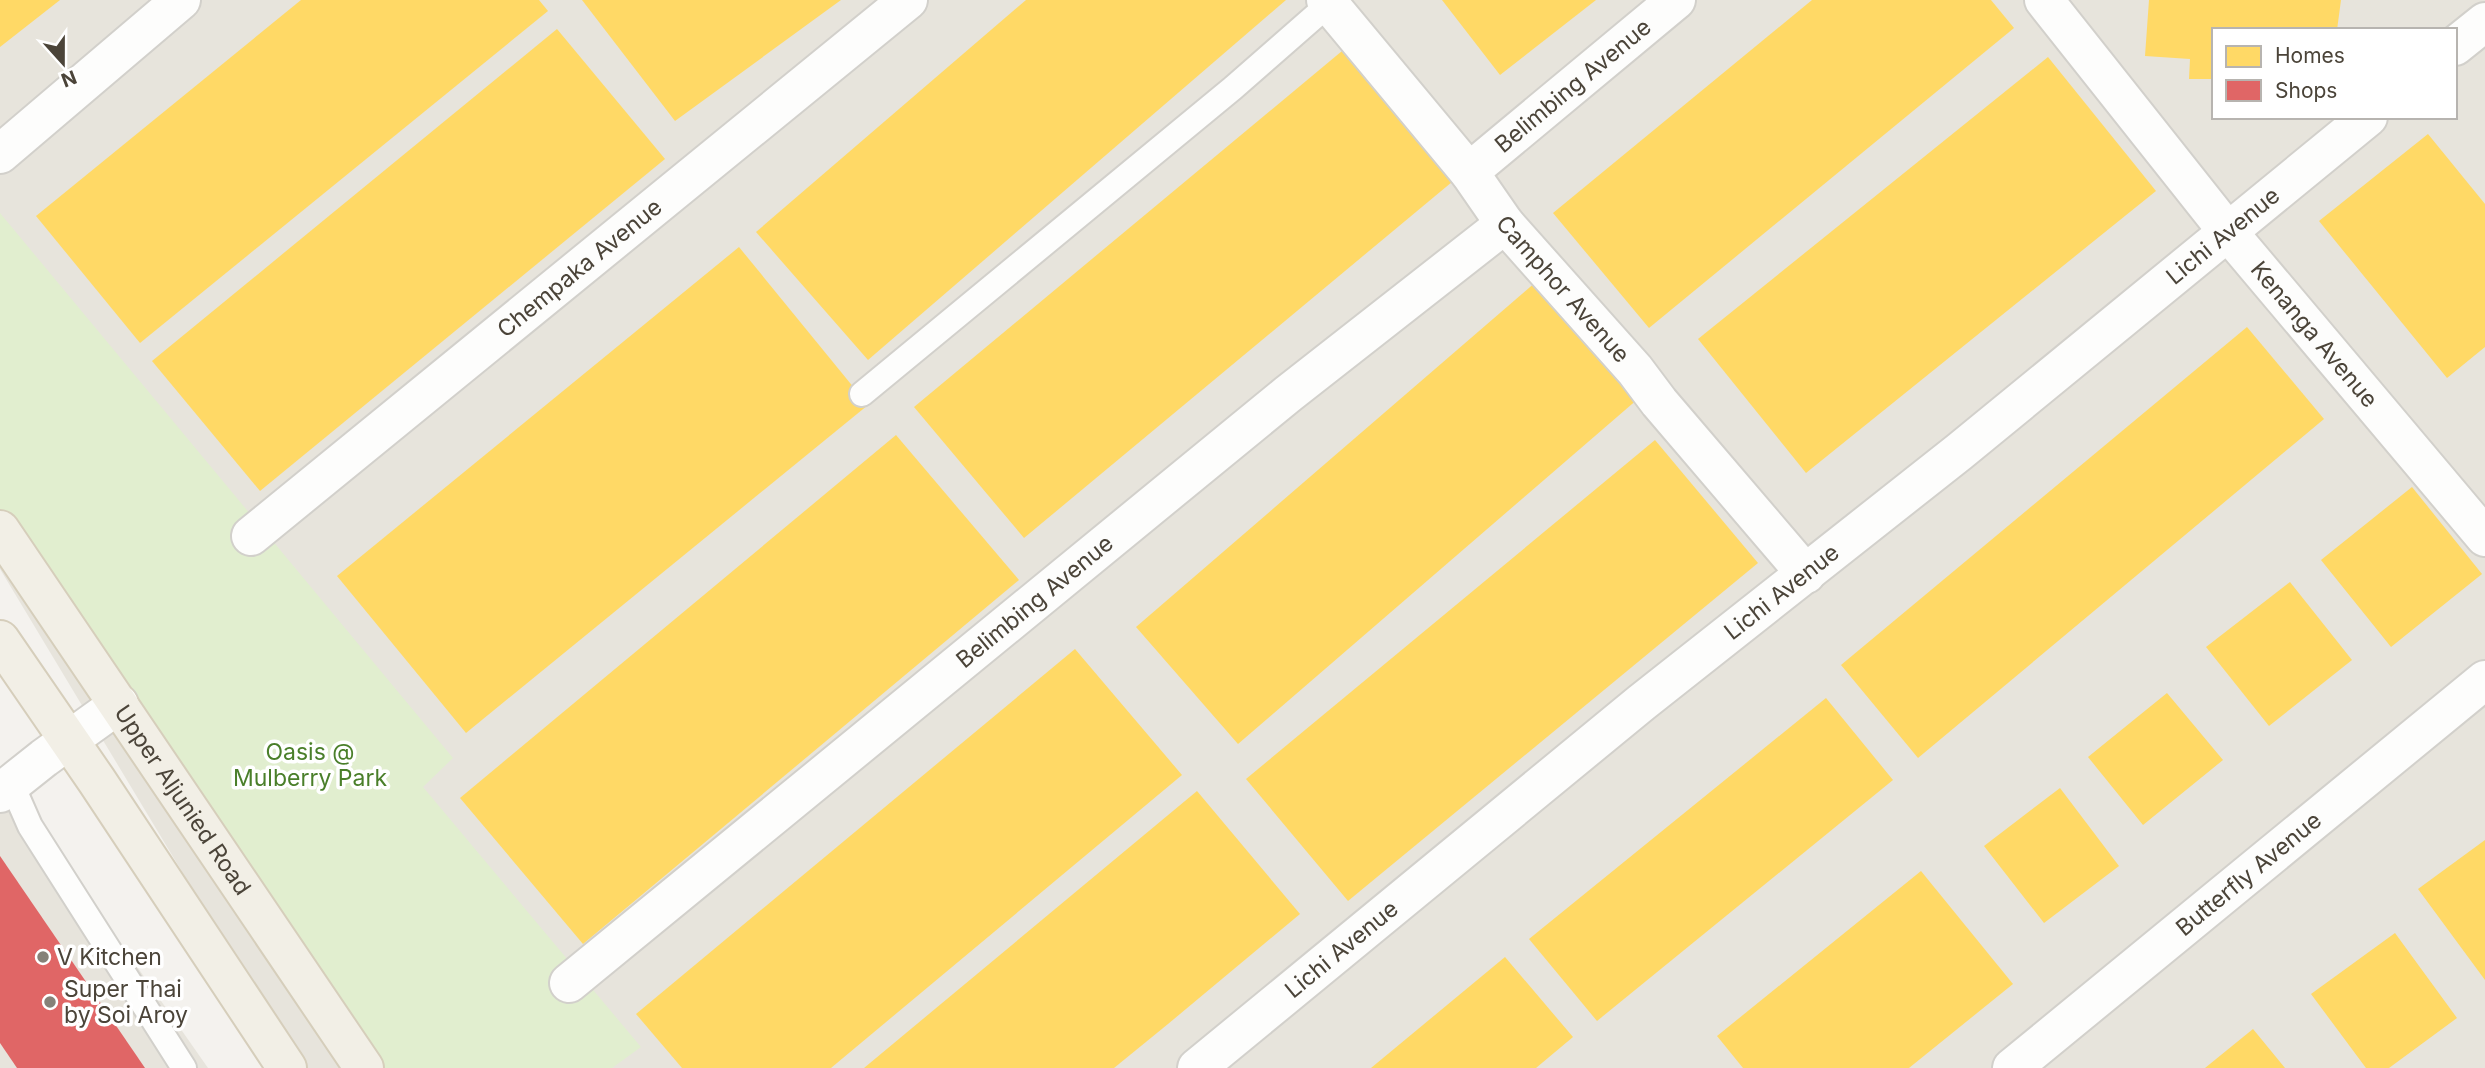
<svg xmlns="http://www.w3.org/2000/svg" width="2485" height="1068" viewBox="0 0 2485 1068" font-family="Inter,sans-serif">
  <rect width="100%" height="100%" fill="#f4f2ee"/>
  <!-- residential -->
  <g fill="#e7e4dc" fill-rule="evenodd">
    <path d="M 0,0 L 2485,0 L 2485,1068 L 300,1068 L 0,569 ZM 2214,30 L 2455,30 L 2455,117 L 2214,117 Z"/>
    <path d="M 0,771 L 208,1068 L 0,1068 Z"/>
  </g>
  <!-- green -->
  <path fill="#e1eecf" d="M 0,213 L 453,758 L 423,787 L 641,1047 L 612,1068 L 374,1068 L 0,511 Z"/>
  <!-- homes -->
  <g fill="#ffd966">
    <path d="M 0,0 L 60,0 L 0,47 Z"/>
    <path d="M 301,0 L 539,0 L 548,11 L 140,343 L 36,216 Z"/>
    <path d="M 582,0 L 841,0 L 675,121 Z"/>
    <path d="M 1026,0 L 1286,0 L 868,360 L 756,232 Z"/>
    <path d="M 1442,0 L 1596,0 L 1500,75 Z"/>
    <path d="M 1812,0 L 1991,0 L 2014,28 L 1649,328 L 1553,213 Z"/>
    <path d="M 2149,0 L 2341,0 L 2337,30 L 2214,30 L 2214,79 L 2189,79 L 2190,59 L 2145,56 Z"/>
    <path d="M 557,29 L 665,159 L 260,491 L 152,361 Z"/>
    <path d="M 1348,46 L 1458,177 L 1024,538 L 914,407 Z"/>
    <path d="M 2048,57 L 2156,191 L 1806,473 L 1698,339 Z"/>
    <path d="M 2428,134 L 2485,204 L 2485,347 L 2447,378 L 2319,221 Z"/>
    <path d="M 739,247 L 868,405 L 466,733 L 337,576 Z"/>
    <path d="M 1537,281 L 1639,398 L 1238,744 L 1136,627 Z"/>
    <path d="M 2247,327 L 2324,419 L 1918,758 L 1841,665 Z"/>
    <path d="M 896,435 L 1019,580 L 583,944 L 460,798 Z"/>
    <path d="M 1655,440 L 1758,563 L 1348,901 L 1246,779 Z"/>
    <path d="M 2412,487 L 2482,574 L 2391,647 L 2321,560 Z"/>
    <path d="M 2290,582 L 2352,660 L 2269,726 L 2206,647 Z"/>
    <path d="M 1075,649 L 1182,775 L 831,1068 L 682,1068 L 636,1014 Z"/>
    <path d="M 2167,693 L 2223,760 L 2143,825 L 2088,757 Z"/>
    <path d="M 1826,698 L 1893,780 L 1597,1021 L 1529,939 Z"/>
    <path d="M 2060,788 L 2119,866 L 2044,923 L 1984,846 Z"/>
    <path d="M 1197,791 L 1300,914 L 1168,1024 L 1114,1068 L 864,1068 Z"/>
    <path d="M 2485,840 L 2485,980 L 2418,889 Z"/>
    <path d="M 1921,871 L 2013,984 L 1909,1068 L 1743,1068 L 1717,1036 Z"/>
    <path d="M 2395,933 L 2457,1018 L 2389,1068 L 2366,1068 L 2311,994 Z"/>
    <path d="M 1505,957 L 1573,1037 L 1536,1068 L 1371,1068 Z"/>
    <path d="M 2253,1029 L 2285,1068 L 2205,1068 Z"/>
  </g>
  <!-- shops -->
  <path fill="#e06666" d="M 0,856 L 145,1068 L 17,1068 L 0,1043 Z"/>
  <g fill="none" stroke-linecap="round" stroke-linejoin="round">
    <defs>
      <g id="service">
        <path d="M 862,394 L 1233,88 L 1329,4"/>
        <path d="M 12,785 L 30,826 L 184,1068"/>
      </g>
      <g id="minor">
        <path id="s1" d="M 1326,0 L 1469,172 L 1505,224 L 1635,370 L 1659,402 L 1806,574"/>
        <path id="s2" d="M 2044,0 L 2228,232 L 2485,537"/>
        <path d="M 2455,46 L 2485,22"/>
        <path d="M 0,154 L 181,0"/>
        <path id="s3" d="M 1469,172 L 1676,0"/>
        <path id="s4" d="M 251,536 L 908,0"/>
        <path d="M 0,793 L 44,758 L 119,704"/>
        <path id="s5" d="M 569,983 L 1288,394 L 1505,224"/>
        <path id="s6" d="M 1197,1068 L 1641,703 L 1959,452 L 2368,117"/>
        <path id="s7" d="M 2012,1068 L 2485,680"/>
      </g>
      <g id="primary">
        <path id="s8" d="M 0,530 L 364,1068"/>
        <path d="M 0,640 L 97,781 L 287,1068"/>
      </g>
    </defs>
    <!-- service casing -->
    <use href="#service" stroke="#d2d0cb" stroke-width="28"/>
    <!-- minor casing -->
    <use href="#minor" stroke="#d2d0cb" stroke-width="42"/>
    <!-- primary casing -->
    <use href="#primary" stroke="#d6cebb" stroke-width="42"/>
    <!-- service -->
    <use href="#service" stroke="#fdfdfc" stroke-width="24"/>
    <!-- minor -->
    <use href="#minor" stroke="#fdfdfc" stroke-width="38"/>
    <!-- primary -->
    <use href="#primary" stroke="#f2efe6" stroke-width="38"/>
  </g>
  <!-- markers -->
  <g fill="#868178" stroke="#fff" stroke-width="2.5">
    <circle cx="43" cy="957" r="7"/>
    <circle cx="50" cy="1002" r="7"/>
  </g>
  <g text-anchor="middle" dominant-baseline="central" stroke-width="7" stroke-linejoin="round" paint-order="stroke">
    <!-- street labels -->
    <g font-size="23" fill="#4b4439" stroke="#fff">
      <text stroke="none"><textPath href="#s3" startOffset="135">Belimbing Avenue</textPath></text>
      <text stroke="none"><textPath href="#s6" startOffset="1321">Lichi Avenue</textPath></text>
      <text stroke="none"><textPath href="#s4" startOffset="424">Chempaka Avenue</textPath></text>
      <text stroke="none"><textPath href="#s1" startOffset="374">Camphor Avenue</textPath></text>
      <text stroke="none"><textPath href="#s2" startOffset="430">Kenanga Avenue</textPath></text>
      <text stroke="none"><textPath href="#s6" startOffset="754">Lichi Avenue</textPath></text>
      <text stroke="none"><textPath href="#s5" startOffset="602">Belimbing Avenue</textPath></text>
      <text stroke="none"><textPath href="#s8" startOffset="326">Upper Aljunied Road</textPath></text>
      <text stroke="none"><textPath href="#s7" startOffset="306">Butterfly Avenue</textPath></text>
      <text stroke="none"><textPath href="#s6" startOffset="187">Lichi Avenue</textPath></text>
    </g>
    <!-- park labels -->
    <g font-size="23" fill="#4a7f2a" stroke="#fff">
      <text x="310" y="752">Oasis @<tspan x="310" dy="26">Mulberry Park</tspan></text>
    </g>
    <!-- poi labels -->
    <g font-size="23" fill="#4b4439" stroke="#fff" text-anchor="start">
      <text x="57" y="957">V Kitchen</text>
      <text x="64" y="989">Super Thai<tspan x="64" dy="26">by Soi Aroy</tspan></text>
    </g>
  </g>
  <!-- legend -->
  <rect x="2212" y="28" width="245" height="91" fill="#ffffff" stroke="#b7b4b0" stroke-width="2"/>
  <rect x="2226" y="46" width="35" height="21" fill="#ffd966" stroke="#b7b4b0" stroke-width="2"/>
  <text x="2275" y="63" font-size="21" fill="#4b4439">Homes</text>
  <rect x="2226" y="80" width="35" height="21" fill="#e06666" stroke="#b7b4b0" stroke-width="2"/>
  <text x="2275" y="98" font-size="21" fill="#4b4439">Shops</text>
  <!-- north arrow -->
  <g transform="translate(63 63) rotate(159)" stroke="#ffffff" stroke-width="5" paint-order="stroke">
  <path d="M0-5L12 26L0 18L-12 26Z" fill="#4b4439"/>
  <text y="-10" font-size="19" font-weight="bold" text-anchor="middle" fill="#4b4439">N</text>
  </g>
</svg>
